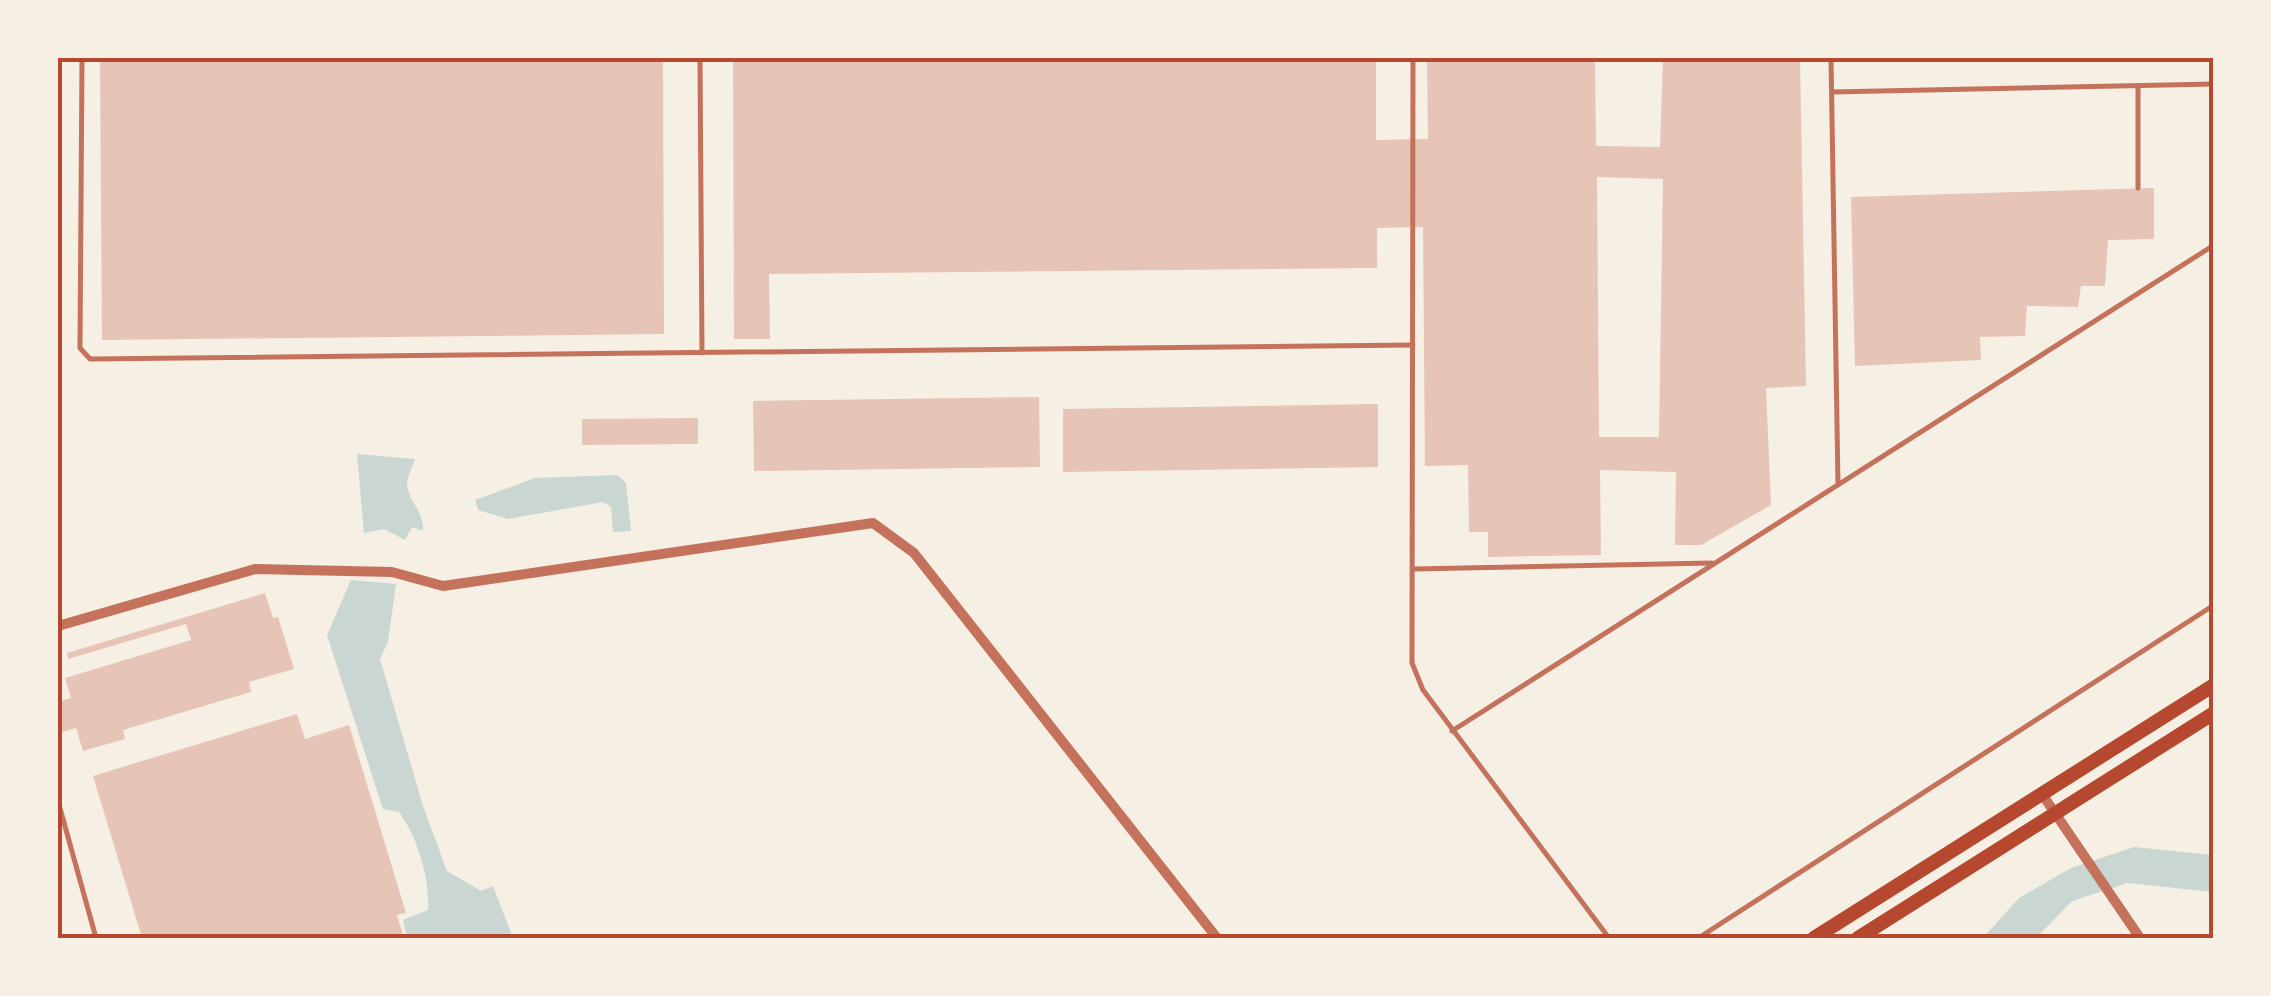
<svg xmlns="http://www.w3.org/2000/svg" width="2271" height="996" viewBox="0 0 2271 996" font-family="'Source Serif 4',serif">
  <rect width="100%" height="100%" fill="#f6efe4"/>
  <!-- water -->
  <g fill="#c9d6d2">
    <path d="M 357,454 L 415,459 C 413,466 407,476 407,483 C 408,502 424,510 423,531 L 412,527 L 405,540 L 384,529 L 364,533 Z"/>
    <path d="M 617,475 L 626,483 L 631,531 L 613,532 L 611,507 L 603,502 L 508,519 L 478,510 L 475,500 L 535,478 Z"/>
    <path d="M 351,580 L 396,584 L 388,642 L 380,659 L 423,806 L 447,871 L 481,891 L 493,886 L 511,933 L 506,938 L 407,938 L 403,920 L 428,910 C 430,879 418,838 399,812 L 383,809 L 327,635 Z"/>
    <path d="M 2134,847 L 2213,855 L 2213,892 L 2128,883 L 2072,901 L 2036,938 L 1983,938 L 2019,898 L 2071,868 Z"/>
  </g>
  <!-- building -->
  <g fill="#e6c5b7" fill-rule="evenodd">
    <path d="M 100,58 L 663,58 L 664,334 L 102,340 Z"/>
    <path d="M 733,58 L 1376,58 L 1376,140 L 1428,139 L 1427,58 L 1595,58 L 1596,146 L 1660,147 L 1663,58 L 1800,58 L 1806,386 L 1766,388 L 1771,505 L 1701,545 L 1675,545 L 1676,472 L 1600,470 L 1601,555 L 1488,557 L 1488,532 L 1469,532 L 1468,465 L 1425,466 L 1423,227 L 1377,228 L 1377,268 L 769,274 L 770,339 L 734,339 ZM 1597,177 L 1663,179 L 1659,437 L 1599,437 Z"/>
    <path d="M 2154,188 L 2154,239 L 2108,240 L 2105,286 L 2081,286 L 2078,307 L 2027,306 L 2025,336 L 1980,337 L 1981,360 L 1855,366 L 1851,197 Z"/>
    <path d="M 1039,397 L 1040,467 L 754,471 L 753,401 Z"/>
    <path d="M 1378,404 L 1378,467 L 1063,472 L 1063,409 Z"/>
    <path d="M 698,418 L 698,444 L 582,445 L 582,419 Z"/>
    <path d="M 265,593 L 273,618 L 278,617 L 294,669 L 249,682 L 251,692 L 123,730 L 125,739 L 83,751 L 76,728 L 59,733 L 58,702 L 71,698 L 65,678 L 191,640 L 186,624 L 68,659 L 67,653 Z"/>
    <path d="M 297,714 L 305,739 L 349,725 L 406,913 L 397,915 L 404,938 L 142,938 L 93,776 Z"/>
  </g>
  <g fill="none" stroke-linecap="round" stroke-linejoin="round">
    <!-- service -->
    <g stroke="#c5725c" stroke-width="5">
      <path d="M 82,58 L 80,348 L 90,359 L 1413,345"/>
      <path d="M 700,58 L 702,353"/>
      <path d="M 1413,58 L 1412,663 L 1423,690 L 1609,938"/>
      <path d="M 1831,58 L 1838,485"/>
      <path d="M 1832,92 L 2214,84"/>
      <path d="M 2138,188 L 2138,86"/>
      <path d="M 1413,569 L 1712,563"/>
      <path d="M 1452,731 L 2214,245"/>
      <path d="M 58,801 L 96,938"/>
      <path d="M 1705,938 L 1703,935 L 2214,605"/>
    </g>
    <!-- minor -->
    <g stroke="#c5725c" stroke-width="10">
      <path d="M 58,626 L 255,569 L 392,572 L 443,586 L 873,523 L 914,553 L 1217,938"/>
      <path d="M 2042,794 L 2140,938"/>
    </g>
    <!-- secondary -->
    <g stroke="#b5482f" stroke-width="14">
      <path d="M 1814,938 L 2214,685"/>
      <path d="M 1858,938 L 2214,713"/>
    </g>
  </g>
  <!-- border -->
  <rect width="2271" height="996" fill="none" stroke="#f6efe4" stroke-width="120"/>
  <rect x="60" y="60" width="2151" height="876" fill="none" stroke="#b5482f" stroke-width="4"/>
</svg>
